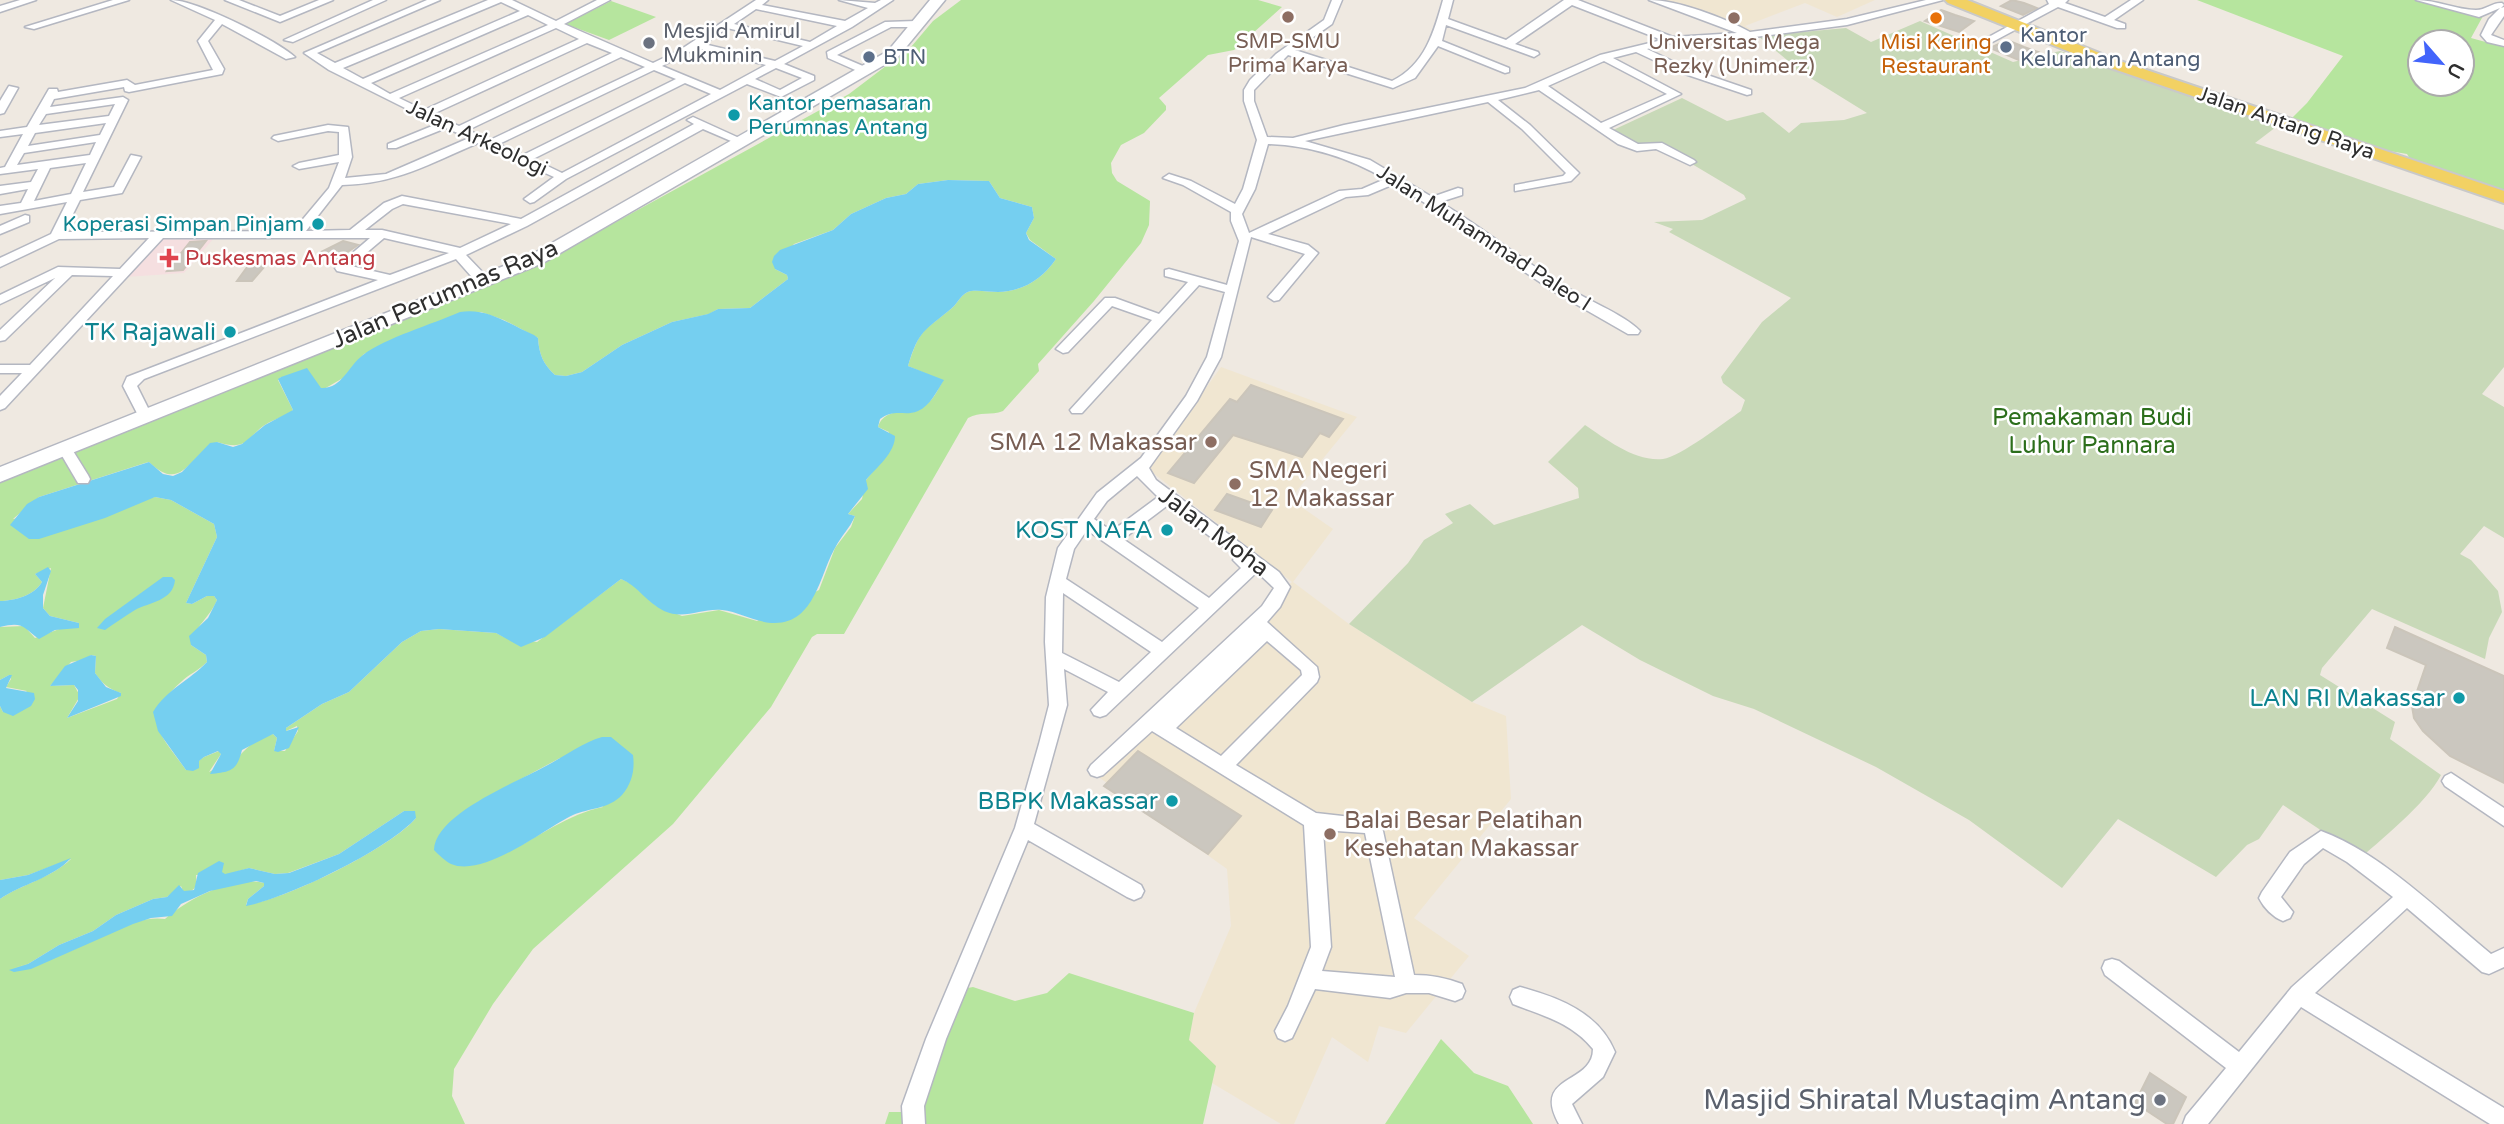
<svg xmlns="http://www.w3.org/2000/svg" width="2504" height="1124" viewBox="0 0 2504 1124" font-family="'Varela Round',sans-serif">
  <rect width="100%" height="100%" fill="#efe9e1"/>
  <!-- education -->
  <g fill="#f0e6d1">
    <path d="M 1652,0 L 1875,0 L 1837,17 L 1805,3 L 1745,26 L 1756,32 L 1746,34 Z"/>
    <path d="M 1221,367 L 1357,417 L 1290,499 L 1333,529 L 1293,582 L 1349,624 L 1472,702 L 1506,716 L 1511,799 L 1414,918 L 1469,956 L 1406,1033 L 1379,1026 L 1368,1062 L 1332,1037 L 1294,1124 L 1281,1124 L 1212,1083 L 1215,1066 L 1189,1040 L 1194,1013 L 1231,926 L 1227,869 L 1086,768 L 1292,582 L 1148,469 Z"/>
  </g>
  <!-- medical -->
  <path fill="#f5dfe0" d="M 214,238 L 184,273 L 126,277 L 160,239 Z"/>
  <!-- green -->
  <g fill="#b6e59e" fill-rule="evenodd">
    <path d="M 961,0 L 1258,0 L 1282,7 L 1234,50 L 1208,55 L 1159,98 L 1166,106 L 1166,110 L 1144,133 L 1121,145 L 1111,163 L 1112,173 L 1117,181 L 1150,201 L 1149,225 L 1141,243 L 1094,301 L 1038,364 L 1039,371 L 1003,411 C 991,416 980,411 968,418 L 844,634 L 817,634 L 812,637 L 771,707 L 673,824 L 533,949 L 493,1004 L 454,1069 L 452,1096 L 465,1124 L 0,1124 L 0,899 C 22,884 51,878 71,859 L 28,875 L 0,880 L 0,706 L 3,712 L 27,691 L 6,687 L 11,679 L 9,675 L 0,680 L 0,627 L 24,626 L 35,638 L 62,628 L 79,628 L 79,623 L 50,616 L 43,608 L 51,568 L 35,574 L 42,582 C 35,595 14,601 0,601 L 0,482 L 530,269 L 849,94 L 911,47 L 933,21 ZM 948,180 L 989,181 L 1000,198 L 1032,207 L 1034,218 L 1026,233 L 1030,240 L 1056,259 C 1042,279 1024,291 998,292 C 990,292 980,290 971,291 C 961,293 959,302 952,308 C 922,333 921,327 908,366 L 943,381 C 939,387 936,395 931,400 C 915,417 885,404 878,427 L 889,432 L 874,470 L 866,480 L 862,499 L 848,514 L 855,516 L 851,527 L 835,548 L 819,590 L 757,621 L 719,610 L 682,616 L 655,605 L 632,584 L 621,579 L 537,642 L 504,637 L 496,633 L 439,629 L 421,631 L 402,642 L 349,692 L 322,704 L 286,728 L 286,731 L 297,726 L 298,731 L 285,751 L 274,751 L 277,738 L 273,734 C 258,736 249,746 240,755 C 232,762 218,767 209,772 L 221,754 L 219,751 L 204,757 L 186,770 C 160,733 139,719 181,682 C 189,674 198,671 207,662 L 206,655 L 191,645 C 195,625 209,619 217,600 L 214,596 L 207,596 L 192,604 L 186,603 L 217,537 L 214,524 L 171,500 L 155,497 L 13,519 L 39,497 L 145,463 L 149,462 C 182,494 189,455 217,442 C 253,453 246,433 272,421 C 280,417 287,417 293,410 L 278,380 L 281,377 L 324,389 L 343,378 L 364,354 L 481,312 L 504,320 L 538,338 C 539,354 543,364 555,375 L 566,376 L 582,372 L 622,345 L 672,322 L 709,314 L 718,309 L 750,308 L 788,279 L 787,275 L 775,269 L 794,244 L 833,230 L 851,214 L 886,198 L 906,194 L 918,184 ZM 91,655 L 96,656 L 95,673 C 102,683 108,689 121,693 L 117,699 L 67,718 L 80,696 L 74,685 L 50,686 L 71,662 L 84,660 ZM 560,758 L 603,807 C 559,816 525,849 482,863 L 478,802 ZM 404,811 L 416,818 C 391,848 285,900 246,905 L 248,899 L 264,886 L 264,883 C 234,875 187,899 165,919 C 134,914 92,943 63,954 C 46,960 27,964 10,969 L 28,964 L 59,945 L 93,931 L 116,915 L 153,899 L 167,897 L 181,886 L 183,891 C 196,893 197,886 196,875 L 229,874 L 249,868 L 275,874 L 288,873 L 339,854 Z"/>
    <path d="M 2197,0 L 2415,0 L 2483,16 L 2471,38 L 2504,47 L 2504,192 L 2410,159 L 2407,154 L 2378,149 L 2289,121 L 2307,103 L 2343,56 ZM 2420,42 L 2462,42 L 2462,84 L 2420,84 Z"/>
    <path d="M 611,1 L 656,17 L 609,40 L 565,24 Z"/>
    <path d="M 1069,973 L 1194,1013 L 1189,1040 L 1216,1066 L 1203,1124 L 885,1124 L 889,1112 L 903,1112 L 946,992 L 973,987 L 1015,1001 L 1047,993 Z"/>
    <path d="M 1441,1039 L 1474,1073 L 1508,1086 L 1533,1124 L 1385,1124 Z"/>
  </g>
  <!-- cemetery -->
  <path fill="#c8d9b8" d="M 1920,21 L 2013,62 L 2060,51 L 2180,91 L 2276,127 L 2255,143 L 2504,230 L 2504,367 L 2482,394 L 2504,407 L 2504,538 L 2484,526 L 2460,554 L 2471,560 L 2498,591 L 2502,612 L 2489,638 L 2485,659 L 2372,609 L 2322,668 L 2320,675 L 2395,722 L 2390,739 L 2441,775 C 2426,804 2380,840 2355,863 L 2337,852 L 2319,829 L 2283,805 L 2259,839 L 2247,845 L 2216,877 L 2118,819 L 2062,888 L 1969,820 L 1876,767 L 1754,709 L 1713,696 L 1640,660 L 1582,625 L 1472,702 L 1349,624 L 1408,563 L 1424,540 L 1453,523 L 1445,514 L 1470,504 L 1494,525 L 1579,498 L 1578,488 L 1548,462 L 1585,425 C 1606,439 1635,462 1663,459 C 1680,457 1725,422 1741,411 L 1745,400 L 1723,383 L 1721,377 L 1762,322 L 1791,298 L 1669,232 L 1673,229 L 1654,222 L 1702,220 L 1746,199 L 1744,195 L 1655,142 L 1637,145 L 1611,131 L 1682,98 L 1727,121 L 1763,112 L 1789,133 L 1801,123 L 1844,120 L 1867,113 L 1804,74 L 1781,66 L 1787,60 L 1758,36 L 1846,28 L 1871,42 Z"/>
  <!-- water -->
  <g fill="#75cff0">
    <path d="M 948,180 L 989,181 L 1000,198 L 1032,207 L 1034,218 L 1026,233 L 1029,240 L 1056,259 C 1042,279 1024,291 998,292 C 990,292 980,290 971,291 C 961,293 959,302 952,308 C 925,331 919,329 908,366 L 944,380 C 937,391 930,406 918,411 C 904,417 896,408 880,419 L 878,427 L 895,436 C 895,453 877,467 866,480 L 868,489 L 848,514 L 855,516 C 850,528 841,536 835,548 C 820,574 815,623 775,623 C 756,623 740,612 722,610 C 702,608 684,620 664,611 C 647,603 638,586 621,579 L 545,637 L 521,647 L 496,633 L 439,629 L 421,631 L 402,642 L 349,692 L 322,704 L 286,728 L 286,731 L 299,727 L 289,748 L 278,752 L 274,751 L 277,738 L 273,734 L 242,750 C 237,770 232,772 210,774 L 221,754 L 218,751 L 204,757 L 199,761 L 199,768 L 193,771 L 186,770 L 158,731 L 153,712 C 166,690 190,680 207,662 L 206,655 L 191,645 L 189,636 L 208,618 L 217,600 L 214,596 L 207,596 L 192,604 L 186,603 L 217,537 L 214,524 L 171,500 L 155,497 L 105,518 L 39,539 L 29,539 L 10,525 L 27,504 L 39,497 L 149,462 L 163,474 L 173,476 L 182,472 L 210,443 L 217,442 L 233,447 L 242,444 L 265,425 L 293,410 L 278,379 L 281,377 L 307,368 L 321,388 C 342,389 348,366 363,355 C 385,338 433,324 460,312 C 487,307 511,325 534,335 L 538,338 C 539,354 543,364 555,375 L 566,376 L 582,372 L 622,345 L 672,322 L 708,314 L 718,309 L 750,308 L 788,279 L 787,275 L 775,269 L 772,262 L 774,256 L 780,250 L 833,230 L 851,214 L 886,198 L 906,194 L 918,184 Z"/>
    <path d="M 48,567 L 51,571 L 43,595 L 43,608 L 50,616 L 79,623 L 79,628 L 55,630 L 39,639 C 23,628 24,621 0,627 L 0,601 C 14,601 35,595 42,582 L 35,574 Z"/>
    <path d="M 163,577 L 172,577 L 175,580 C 173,601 150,602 135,610 C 125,616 115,623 105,630 L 97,628 L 105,619 Z"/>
    <path d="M 91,655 L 96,656 L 95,673 L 106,687 L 121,693 L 121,696 L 67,718 L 78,701 L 78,690 L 74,685 L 50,686 L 65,666 Z"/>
    <path d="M 9,675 L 12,675 L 6,688 L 34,693 L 35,699 L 31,706 L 13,716 L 3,712 L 0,706 L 0,680 Z"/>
    <path d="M 602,737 L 611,737 L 633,755 C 635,770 632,783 622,795 C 609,809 589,808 573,815 C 544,829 484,878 451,864 C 445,861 439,855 434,850 C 435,814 517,782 544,767 C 564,757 581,743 602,737 Z"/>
    <path d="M 404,811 L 415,811 L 416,818 C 389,849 288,898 246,906 L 248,899 L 264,886 L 264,883 L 256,881 L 210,891 L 181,904 L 172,916 L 151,918 L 133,924 L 31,969 L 14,972 L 9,970 L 28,964 L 59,945 L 93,931 L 116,915 L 153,899 L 167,897 L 179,885 L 184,891 L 194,890 L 198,873 L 219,861 L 224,863 L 222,872 L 225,874 L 249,868 L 275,874 L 289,873 L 339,854 Z"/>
    <path d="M 71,858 C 53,878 22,884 0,899 L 0,880 L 28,875 Z"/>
  </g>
  <!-- building -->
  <g fill="#cbc7bf" stroke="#cbc5ba" stroke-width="2">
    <path d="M 2012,0 L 2024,3 L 2037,8 L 2023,15 L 2001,6 Z"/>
    <path d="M 1941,10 L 1955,15 L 1974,21 L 1959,32 L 1925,21 Z"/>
    <path d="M 2007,40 L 2024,47 L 2038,52 L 2021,61 L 1990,48 Z"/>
    <path d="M 206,241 L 183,270 L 167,271 L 190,242 Z"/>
    <path d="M 343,241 L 358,245 L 334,261 L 319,253 Z"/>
    <path d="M 253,259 L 271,259 L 252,281 L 237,281 Z"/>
    <path d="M 1251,385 L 1343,419 L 1329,437 L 1320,433 L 1302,457 L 1233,435 L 1194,483 L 1168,473 L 1230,399 L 1237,402 Z"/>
    <path d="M 1227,494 L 1272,510 L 1261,527 L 1215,510 Z"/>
    <path d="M 2395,627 L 2504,676 L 2504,783 L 2450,756 L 2423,731 L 2414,718 L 2412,706 L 2426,665 L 2387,648 Z"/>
    <path d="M 1138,751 L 1241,816 L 1208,854 L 1104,786 Z"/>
    <path d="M 2150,1073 L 2186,1097 L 2173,1124 L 2167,1124 L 2135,1103 Z"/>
  </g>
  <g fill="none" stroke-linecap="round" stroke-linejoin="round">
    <defs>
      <g id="street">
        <path d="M 20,0 L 36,0 L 0,12 L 0,6 Z"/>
        <path d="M 113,0 L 129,0 L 34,29 L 25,27 Z"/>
        <path d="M 171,0 C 196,0 276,40 295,57 L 286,59 L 222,24 L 208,41 L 224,69 L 222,74 L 129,92 L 125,91 L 124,87 L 54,99 L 50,107 L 123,97 L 128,100 L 83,192 L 114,187 L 131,155 L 141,157 L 122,193 L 80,200 L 64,232 L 293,231 L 329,188 L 339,162 L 299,169 L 293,166 L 299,163 L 339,155 L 339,132 L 328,131 L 278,141 L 272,138 L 274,136 L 328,125 L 348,127 L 352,157 L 345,178 L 386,174 L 469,138 L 446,128 L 396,148 L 388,148 L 388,144 L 437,124 L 329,70 L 304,53 L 427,0 L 440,0 L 317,53 L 335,63 L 488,0 L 512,0 L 556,21 L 597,0 L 610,0 L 564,24 L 653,63 L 680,50 L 756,0 L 768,0 L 762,5 L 845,21 L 868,8 L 839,0 L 875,3 L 881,0 L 893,0 L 852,27 L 784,64 L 814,76 L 814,80 L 781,97 L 747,84 L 566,179 L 534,202 L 530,203 L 524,199 L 554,177 L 478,143 C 429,164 396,184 342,185 L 306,231 L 350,230 L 384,203 L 402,196 L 521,219 L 694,124 L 687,120 L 693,117 L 748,142 L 738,144 L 703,129 L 527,226 L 466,255 L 489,279 L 489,285 L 479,285 L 456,259 L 144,379 L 137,386 L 152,416 L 145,421 L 140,419 L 123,386 L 127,377 L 378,280 L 337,271 L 335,268 L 370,238 L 163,238 L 5,408 L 0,410 L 0,396 L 22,373 L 0,373 L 0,365 L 30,365 L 113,276 L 72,275 L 5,340 L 0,341 L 0,330 L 55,278 L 0,304 L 0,295 L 58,267 L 120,269 L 149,238 L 59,239 L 0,267 L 0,258 L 51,234 L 67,202 L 0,214 L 0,206 L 21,203 L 28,189 L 0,194 L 0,186 L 31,182 L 38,169 L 0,174 L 0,168 L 5,167 L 23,134 L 0,137 L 0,131 L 27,127 L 49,89 L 57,89 L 58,92 L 127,80 L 135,85 L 213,70 L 198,41 L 215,20 ZM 501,2 L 520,11 L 363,79 L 343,68 ZM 756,9 L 837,26 L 810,42 L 734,24 ZM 528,15 L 548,25 L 390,94 L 371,83 ZM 556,28 L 579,39 L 424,110 L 399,98 ZM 727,28 L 803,46 L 775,61 L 704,44 ZM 587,43 L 612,53 L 459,126 L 433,114 ZM 697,48 L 766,65 L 720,90 L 662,66 ZM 621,57 L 645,67 L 490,140 L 468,130 ZM 776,68 L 802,78 L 780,90 L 755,79 ZM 654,70 L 676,79 L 523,155 L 499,144 ZM 685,83 L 711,94 L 562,173 L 533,159 ZM 115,104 L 109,116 L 39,125 L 46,114 ZM 106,123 L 100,135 L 28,146 L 35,133 ZM 96,142 L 90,155 L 17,165 L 24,153 ZM 86,163 L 71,194 L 34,201 L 50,168 ZM 403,204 L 511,224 L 460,248 L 382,230 L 365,230 L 392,209 ZM 384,238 L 449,253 L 390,275 L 351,266 Z"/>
        <path d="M 225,0 L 239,0 L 280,16 L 319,0 L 333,0 L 280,22 Z"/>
        <path d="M 373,0 L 386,0 L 293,42 L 284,40 Z"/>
        <path d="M 1332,0 L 1342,0 L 1332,24 L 1295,50 L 1392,81 C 1425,65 1434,32 1443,0 L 1453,0 L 1448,19 L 1506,40 L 1564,0 L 1578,0 L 1673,37 L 1737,33 L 1649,0 C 1678,0 1724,18 1750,32 L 1847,19 L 1926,0 L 1943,0 L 1847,25 L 1747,38 L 1672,43 L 1647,49 L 1687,68 L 1751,90 L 1751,94 L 1747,95 L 1679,72 L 1636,52 L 1613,58 L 1681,94 L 1609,128 L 1638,144 L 1662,143 L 1694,160 L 1696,162 L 1690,165 L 1656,149 L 1637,151 L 1618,144 L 1539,90 L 1498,100 L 1530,125 L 1577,171 L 1579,173 L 1571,181 L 1515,191 L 1515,185 L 1563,176 L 1566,173 L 1522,129 L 1488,102 L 1305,141 L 1370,160 L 1432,197 L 1458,188 L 1462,189 L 1462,195 L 1440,202 C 1482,227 1519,258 1561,284 C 1582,298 1624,314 1640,331 L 1638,334 L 1628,334 L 1553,291 L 1501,256 L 1477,235 L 1394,184 L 1368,195 L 1346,197 L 1268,234 L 1308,245 L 1318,253 L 1279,300 L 1274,301 L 1268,297 L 1305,254 L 1251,237 L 1221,357 L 1197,401 L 1149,468 L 1156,480 L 1279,572 L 1290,587 L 1280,607 L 1267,622 L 1317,667 L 1319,677 L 1317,682 L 1236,765 L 1316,813 L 1378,820 L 1383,831 L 1414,975 C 1431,975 1446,978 1462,984 L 1465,991 L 1462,998 L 1455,1001 L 1429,993 L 1406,993 L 1390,998 L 1315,989 L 1292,1038 L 1285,1041 L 1278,1038 L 1275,1031 L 1288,1006 L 1311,947 L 1304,825 L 1152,731 L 1103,775 L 1097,777 L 1091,775 L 1088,770 L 1091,765 L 1262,606 L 1274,588 L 1257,572 L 1106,715 L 1100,717 L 1094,715 L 1091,710 L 1108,692 L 1064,669 L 1067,705 L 1034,824 L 1141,885 L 1144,891 L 1141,897 L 1134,900 L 1127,897 L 1028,840 L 946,1039 L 924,1106 L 925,1124 L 903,1124 L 902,1106 L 926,1039 L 1015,828 L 1039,744 L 1049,705 L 1045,642 L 1046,597 L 1058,548 L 1097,493 L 1141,458 L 1186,396 L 1207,357 L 1225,292 L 1199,285 L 1082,413 L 1072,413 L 1070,410 L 1152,320 L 1112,306 L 1068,352 L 1063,353 L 1056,349 L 1105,298 L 1115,298 L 1159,314 L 1188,282 L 1165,276 L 1165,270 L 1169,269 L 1227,285 L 1239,241 L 1231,221 L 1231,212 L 1183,185 L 1163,178 L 1169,174 L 1191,181 L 1235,204 L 1243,189 L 1257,140 L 1244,101 L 1244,90 L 1250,80 L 1276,54 L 1324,20 ZM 1572,5 L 1662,40 L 1600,55 L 1525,88 L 1344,125 L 1293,138 L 1267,137 L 1254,101 L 1254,90 L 1288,55 L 1393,88 L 1415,78 L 1438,46 L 1505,73 L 1509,72 L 1509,68 L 1442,41 L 1446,25 L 1534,57 L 1539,54 L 1538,52 L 1515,44 ZM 1604,61 L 1667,94 L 1601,123 L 1548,86 ZM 1268,144 C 1308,145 1351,158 1385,179 L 1362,189 L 1339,191 L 1249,233 L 1242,214 L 1255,189 ZM 1137,476 L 1158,497 L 1112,531 L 1094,519 L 1107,501 ZM 1168,505 L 1236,556 L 1233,560 L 1241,568 L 1209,598 L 1123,539 ZM 1087,530 L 1199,608 L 1162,642 L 1066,579 L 1074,549 ZM 1063,593 L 1151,652 L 1119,682 L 1062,653 ZM 1267,641 L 1301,670 L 1302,675 L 1221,756 L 1176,728 ZM 1323,830 L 1365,833 L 1395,977 L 1322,971 L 1331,947 Z"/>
        <path d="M 2047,0 L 2068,0 L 2065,3 L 2105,17 L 2131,0 L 2143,0 L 2114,20 L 2125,24 L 2125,28 L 2117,28 L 2058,7 L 1983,47 L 1974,45 L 2049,4 Z"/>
        <path d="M 2416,0 C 2437,0 2457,10 2476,10 C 2486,10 2493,2 2502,3 L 2504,5 L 2501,8 L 2504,7 L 2504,16 L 2491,35 L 2504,40 L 2504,46 L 2487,42 L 2481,35 L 2489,19 L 2500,8 L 2479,17 Z"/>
        <path d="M 885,22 L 916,21 L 921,24 L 916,27 L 891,27 L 837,55 L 870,69 L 870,73 L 862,73 L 828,58 L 827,52 Z"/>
        <path d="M 9,86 L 18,88 L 4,113 L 0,114 L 0,101 Z"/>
        <path d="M 25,215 L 29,216 L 29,222 L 0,234 L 0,226 Z"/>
        <path d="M 65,444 L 70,446 L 88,475 L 90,479 L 88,483 L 78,483 L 58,449 Z"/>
        <path d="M 2451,773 L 2504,808 L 2504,826 L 2445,786 L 2442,781 L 2445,776 Z"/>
        <path d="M 2321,831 C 2380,852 2441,913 2491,954 L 2504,948 L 2504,967 L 2489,974 L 2482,972 L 2407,908 L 2315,993 L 2504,1108 L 2504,1124 L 2490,1124 L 2301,1007 L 2208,1124 L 2183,1124 L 2186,1116 L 2226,1068 L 2105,975 L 2102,968 L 2105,961 L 2112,959 L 2119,961 L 2239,1052 L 2292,987 L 2393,897 L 2347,862 L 2323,848 L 2304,864 L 2281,897 L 2293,912 L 2290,918 L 2283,921 C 2273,917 2264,908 2259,898 L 2262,892 L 2290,852 Z"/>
        <path d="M 1520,987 C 1560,998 1599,1013 1615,1052 L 1603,1077 L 1572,1104 L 1582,1124 L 1559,1124 C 1531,1074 1593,1085 1593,1049 C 1571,1022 1543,1016 1513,1004 L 1510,997 L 1513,990 Z"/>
      </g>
      <path id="secondary" d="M 930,0 L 945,0 L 898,57 L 543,263 L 0,482 L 0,467 L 531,255 L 888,51 Z"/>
      <path id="primary" d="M 1945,0 L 1967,0 L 2117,60 L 2504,191 L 2504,203 L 2105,66 L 1948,3 Z"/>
    </defs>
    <!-- street casing -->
    <use href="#street" stroke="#b4b7c1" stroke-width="3"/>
    <!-- secondary casing -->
    <use href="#secondary" stroke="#b4b7c1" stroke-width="3"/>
    <!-- primary casing -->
    <use href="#primary" stroke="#c9c9c9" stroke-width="4"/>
    <!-- street -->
    <use href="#street" fill="#fff" fill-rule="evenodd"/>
    <!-- secondary -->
    <use href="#secondary" fill="#fff" fill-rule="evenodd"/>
    <!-- primary -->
    <use href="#primary" fill="#f2d163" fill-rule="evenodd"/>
  </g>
  <!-- markers -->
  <g fill="#8d6e63" stroke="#fff" stroke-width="2.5">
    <circle cx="1288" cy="17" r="7"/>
    <circle cx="1734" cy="18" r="7"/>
    <circle cx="1211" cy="442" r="7"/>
    <circle cx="1235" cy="484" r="7"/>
    <circle cx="1330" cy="834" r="7"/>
  </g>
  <circle fill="#e8710a" stroke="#fff" stroke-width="2.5" cx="1936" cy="18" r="7"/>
  <g fill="#6b7280" stroke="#fff" stroke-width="2.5">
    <circle cx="649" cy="43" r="7"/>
    <circle cx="2160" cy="1100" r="7"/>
  </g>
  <g fill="#5c6f8a" stroke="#fff" stroke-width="2.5">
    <circle cx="2006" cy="47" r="7"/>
    <circle cx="869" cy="57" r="7"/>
  </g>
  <g fill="#0f9aa8" stroke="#fff" stroke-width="2.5">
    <circle cx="734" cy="115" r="7"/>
    <circle cx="318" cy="224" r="7"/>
    <circle cx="230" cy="332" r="7"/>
    <circle cx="1167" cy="530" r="7"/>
    <circle cx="2459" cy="698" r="7"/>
    <circle cx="1172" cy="801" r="7"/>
  </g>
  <path fill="#e0444e" stroke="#fff" stroke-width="2.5" d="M165.5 247.5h7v7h7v7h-7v7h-7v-7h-7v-7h7z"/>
  <g text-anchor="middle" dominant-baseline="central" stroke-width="5" stroke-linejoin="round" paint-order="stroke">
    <!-- far-worship labels -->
    <g font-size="21" fill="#5b616d" stroke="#fff" text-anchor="start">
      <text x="663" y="31">Mesjid Amirul<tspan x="663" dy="24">Mukminin</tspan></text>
    </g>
    <!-- far-service labels -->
    <g font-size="21" fill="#4e5e75" stroke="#fff" text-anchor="start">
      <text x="2020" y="35">Kantor<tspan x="2020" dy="24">Kelurahan Antang</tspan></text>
      <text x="883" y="57">BTN</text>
    </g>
    <!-- far-education labels -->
    <g font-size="21" fill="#785e54" stroke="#fff">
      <text x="1288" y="41">SMP-SMU<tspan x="1288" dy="24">Prima Karya</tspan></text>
      <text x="1734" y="42">Universitas Mega<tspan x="1734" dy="24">Rezky (Unimerz)</tspan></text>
    </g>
    <!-- far-food labels -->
    <g font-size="21" fill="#c56008" stroke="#fff">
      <text x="1936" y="42">Misi Kering<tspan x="1936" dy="24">Restaurant</tspan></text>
    </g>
    <!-- far-culture labels -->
    <g font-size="21" fill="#0d838f" stroke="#fff" text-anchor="start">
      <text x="748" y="103">Kantor pemasaran<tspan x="748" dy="24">Perumnas Antang</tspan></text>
      <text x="304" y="224" text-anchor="end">Koperasi Simpan Pinjam</text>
    </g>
    <!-- far-street labels -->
    <g font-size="21" fill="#2e2e2e" stroke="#fff">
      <text transform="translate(2286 123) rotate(19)">Jalan Antang Raya</text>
      <text transform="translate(477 138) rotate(25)">Jalan Arkeologi</text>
      <text transform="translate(1484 238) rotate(33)">Jalan Muhammad Paleo I</text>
    </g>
    <!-- far-health labels -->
    <g font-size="21" fill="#be3a42" stroke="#fff" text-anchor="start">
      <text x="185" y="258">Puskesmas Antang</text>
    </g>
    <!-- street labels -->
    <g font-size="24" fill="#2e2e2e" stroke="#fff">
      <text transform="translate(445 294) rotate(-23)">Jalan Perumnas Raya</text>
      <text transform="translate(1214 532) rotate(37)">Jalan Moha</text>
    </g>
    <!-- culture labels -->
    <g font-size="24" fill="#0d838f" stroke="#fff" text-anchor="end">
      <text x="216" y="332">TK Rajawali</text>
      <text x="1153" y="530">KOST NAFA</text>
      <text x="2445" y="698">LAN RI Makassar</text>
      <text x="1158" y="801">BBPK Makassar</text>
    </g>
    <!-- park labels -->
    <g font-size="24" fill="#2c6e1b" stroke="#fff">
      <text x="2092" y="417">Pemakaman Budi<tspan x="2092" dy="28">Luhur Pannara</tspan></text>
    </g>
    <!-- education labels -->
    <g font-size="24" fill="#785e54" stroke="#fff" text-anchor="start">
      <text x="1197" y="442" text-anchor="end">SMA 12 Makassar</text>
      <text x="1249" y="470">SMA Negeri<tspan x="1249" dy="28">12 Makassar</tspan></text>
      <text x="1344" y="820">Balai Besar Pelatihan<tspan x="1344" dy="28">Kesehatan Makassar</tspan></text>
    </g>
    <!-- near-worship labels -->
    <g font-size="28" fill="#5b616d" stroke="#fff" text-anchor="end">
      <text x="2146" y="1100">Masjid Shiratal Mustaqim Antang</text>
    </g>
  </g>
  <!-- north arrow -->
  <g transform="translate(2441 63) rotate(118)"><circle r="33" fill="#ffffff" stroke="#ababab" stroke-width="2"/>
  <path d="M0-5L12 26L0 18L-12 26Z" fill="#4264fb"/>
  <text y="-10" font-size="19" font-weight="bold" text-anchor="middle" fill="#2e2e2e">U</text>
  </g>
</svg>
